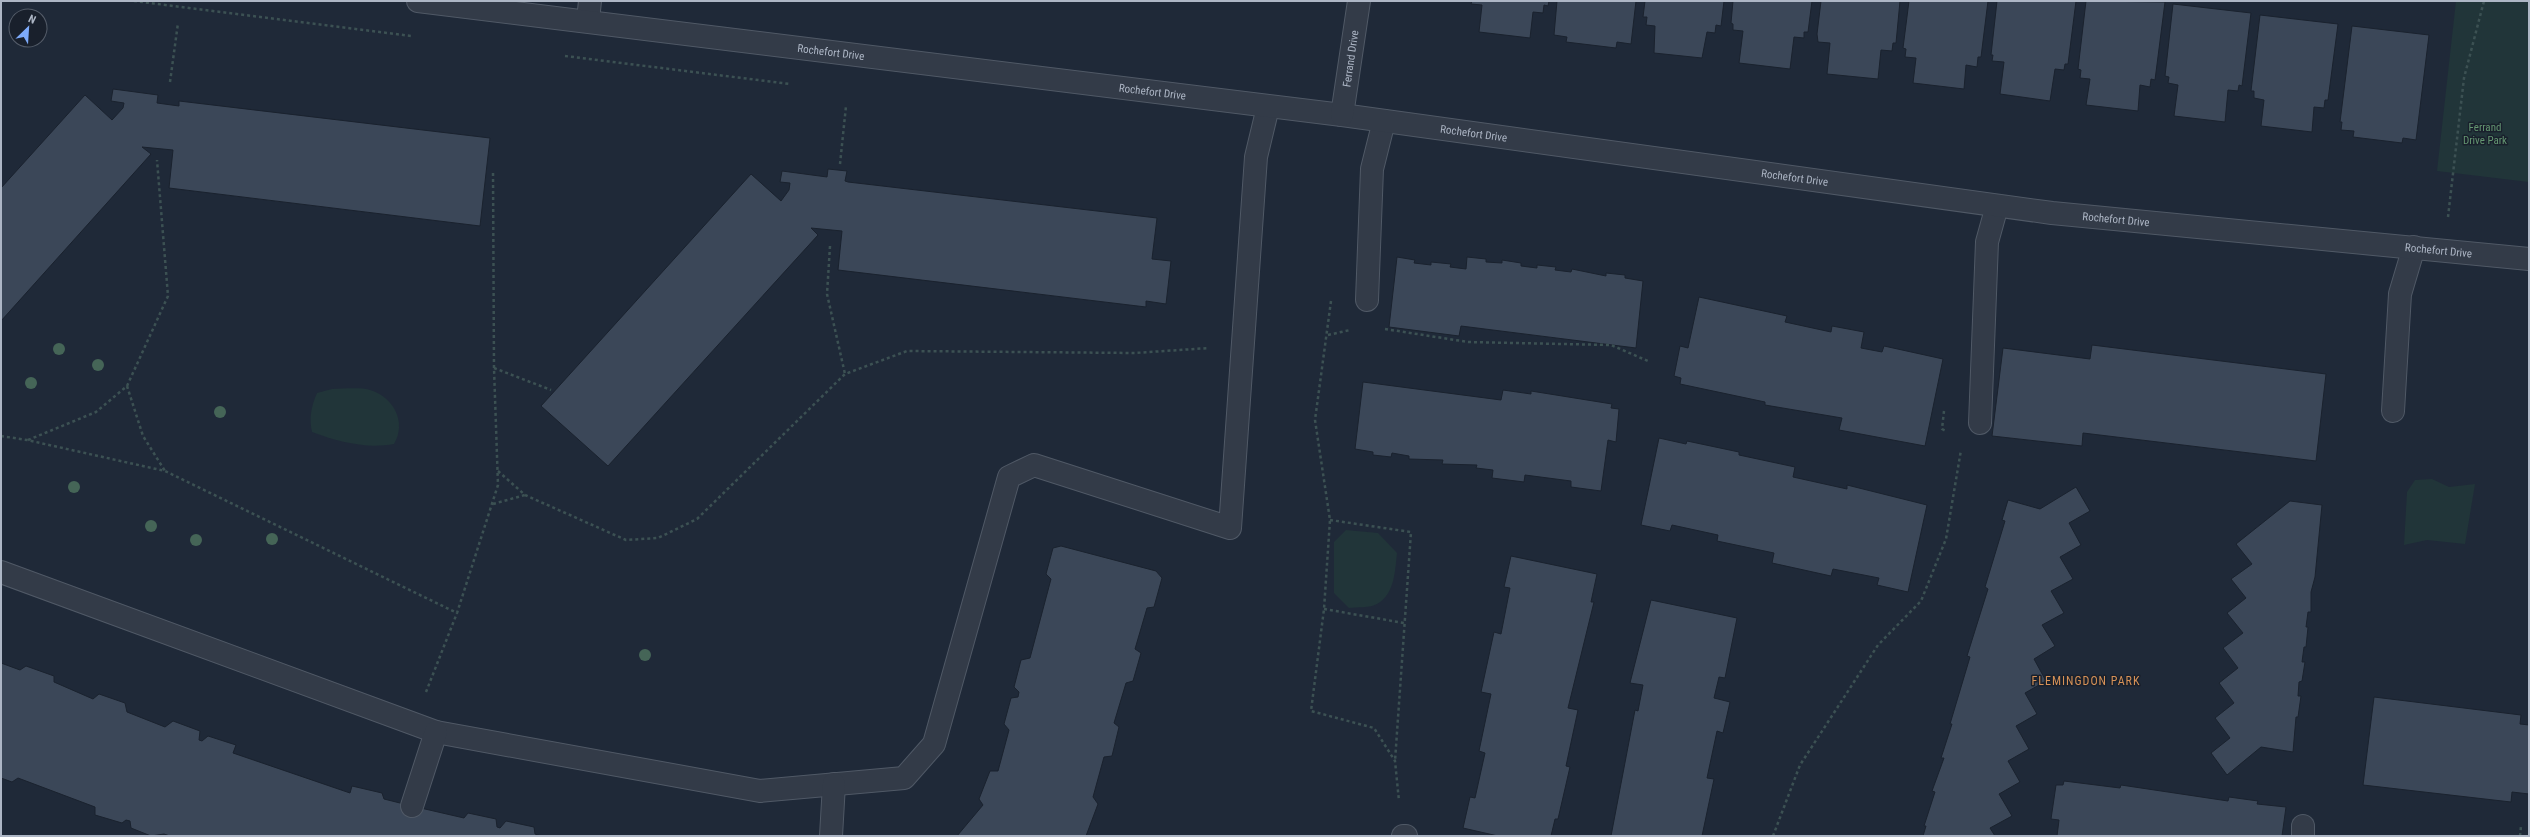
<svg xmlns="http://www.w3.org/2000/svg" width="2530" height="837" viewBox="0 0 2530 837" font-family="'Roboto Condensed',sans-serif">
  <rect width="100%" height="100%" fill="#1f2938"/>
  <!-- green -->
  <g fill="#213539">
    <path d="M 2456,1 L 2529,1 L 2529,182 L 2437,171 Z"/>
    <path d="M 332,389 C 344,389 359,387 370,390 C 394,397 407,423 394,444 C 366,449 339,442 312,432 C 309,418 311,407 317,393 Z"/>
    <path d="M 2432,479 L 2449,487 L 2475,484 L 2465,544 L 2427,540 L 2404,545 L 2407,492 L 2415,480 Z"/>
    <path d="M 1346,530 L 1378,533 L 1397,553 C 1395,570 1395,594 1377,604 C 1370,608 1357,607 1349,608 L 1334,593 L 1334,542 Z"/>
  </g>
  <!-- building -->
  <g fill="#3b4758" stroke="#1a222e">
    <path d="M 1472,1 L 1549,1 L 1548,6 L 1544,5 L 1543,13 L 1533,12 L 1530,38 L 1479,32 L 1482,5 L 1471,4 Z"/>
    <path d="M 1557,1 L 1636,1 L 1631,44 L 1617,42 L 1616,48 L 1566,42 L 1567,37 L 1554,35 Z"/>
    <path d="M 1645,1 L 1724,1 L 1721,26 L 1716,25 L 1715,33 L 1707,32 L 1702,58 L 1654,53 L 1655,26 L 1646,25 L 1647,17 L 1643,17 Z"/>
    <path d="M 1733,1 L 1812,1 L 1808,32 L 1804,32 L 1804,38 L 1794,37 L 1790,69 L 1739,63 L 1743,31 L 1733,30 L 1733,24 L 1731,23 Z"/>
    <path d="M 1821,1 L 1900,1 L 1896,43 L 1893,43 L 1892,51 L 1881,50 L 1878,79 L 1827,74 L 1830,43 L 1818,42 L 1817,34 Z"/>
    <path d="M 1909,1 L 1988,1 L 1981,57 L 1978,57 L 1977,67 L 1966,65 L 1964,89 L 1913,83 L 1916,58 L 1905,57 L 1906,49 L 1903,48 Z"/>
    <path d="M 1997,1 L 2076,1 L 2068,64 L 2065,64 L 2064,70 L 2055,69 L 2050,101 L 2000,94 L 2004,62 L 1992,61 L 1993,55 L 1991,55 Z"/>
    <path d="M 2086,1 L 2165,2 L 2155,80 L 2151,79 L 2150,87 L 2140,85 L 2138,111 L 2086,105 L 2090,79 L 2080,78 L 2081,70 L 2078,69 Z"/>
    <path d="M 2173,4 L 2251,13 L 2242,86 L 2239,85 L 2238,91 L 2228,90 L 2225,122 L 2174,116 L 2178,85 L 2168,83 L 2169,77 L 2165,76 Z"/>
    <path d="M 2260,15 L 2338,24 L 2328,100 L 2325,100 L 2324,108 L 2314,107 L 2312,132 L 2261,126 L 2264,100 L 2254,98 L 2254,91 L 2251,91 Z"/>
    <path d="M 2352,26 L 2429,35 L 2416,140 L 2403,138 L 2402,143 L 2353,137 L 2354,131 L 2341,130 L 2342,122 L 2340,122 Z"/>
    <path d="M 113,89 L 158,95 L 157,103 L 179,106 L 179,101 L 490,138 L 480,226 L 169,188 L 173,150 L 142,147 L 151,154 L 1,321 L 1,188 L 85,95 L 112,120 L 123,108 L 124,103 L 111,101 Z"/>
    <path d="M 828,169 L 847,171 L 845,181 L 848,182 L 1157,218 L 1152,259 L 1171,261 L 1166,304 L 1146,301 L 1146,307 L 838,270 L 842,231 L 811,228 L 818,235 L 608,466 L 541,406 L 751,174 L 781,201 L 789,190 L 790,183 L 780,182 L 782,171 L 827,177 Z"/>
    <path d="M 1397,257 L 1415,260 L 1414,263 L 1431,265 L 1431,262 L 1451,264 L 1450,267 L 1466,269 L 1467,257 L 1486,259 L 1486,262 L 1502,263 L 1502,260 L 1521,263 L 1521,266 L 1537,268 L 1537,265 L 1556,267 L 1555,270 L 1571,272 L 1572,269 L 1606,276 L 1606,273 L 1625,275 L 1625,278 L 1643,281 L 1636,348 L 1461,326 L 1459,336 L 1389,327 Z"/>
    <path d="M 1699,297 L 1787,316 L 1785,322 L 1831,332 L 1832,326 L 1864,332 L 1861,348 L 1882,352 L 1884,346 L 1943,359 L 1925,446 L 1839,430 L 1842,418 L 1765,405 L 1765,402 L 1680,384 L 1681,378 L 1674,376 L 1680,346 L 1688,348 Z"/>
    <path d="M 2092,345 L 2326,374 L 2316,461 L 2083,433 L 2082,446 L 1992,436 L 2003,348 L 2090,359 Z"/>
    <path d="M 1363,382 L 1501,400 L 1503,390 L 1531,394 L 1531,391 L 1612,404 L 1611,408 L 1619,409 L 1616,442 L 1608,440 L 1601,491 L 1571,487 L 1571,481 L 1525,475 L 1524,482 L 1492,478 L 1493,470 L 1476,468 L 1477,465 L 1442,464 L 1443,460 L 1409,459 L 1409,456 L 1392,453 L 1391,457 L 1373,455 L 1373,452 L 1355,449 Z"/>
    <path d="M 1659,438 L 1686,444 L 1687,441 L 1739,452 L 1739,455 L 1795,467 L 1793,477 L 1847,489 L 1847,485 L 1927,505 L 1908,592 L 1877,585 L 1879,578 L 1833,569 L 1831,576 L 1772,563 L 1774,553 L 1717,541 L 1718,535 L 1672,525 L 1670,531 L 1641,525 Z"/>
    <path d="M 2076,487 L 2090,511 L 2069,523 L 2081,545 L 2060,557 L 2073,579 L 2051,591 L 2064,613 L 2042,625 L 2055,646 L 2034,659 L 2046,681 L 2025,693 L 2037,714 L 2016,726 L 2029,749 L 2008,761 L 2020,782 L 1999,794 L 2012,816 L 1990,828 L 1995,836 L 1923,836 L 1926,826 L 1924,826 L 1935,792 L 1932,791 L 1944,758 L 1941,758 L 1952,724 L 1950,724 L 1970,657 L 1967,656 L 1988,589 L 1985,587 L 2005,521 L 2002,520 L 2008,500 L 2040,509 Z"/>
    <path d="M 2290,501 L 2322,505 L 2315,577 L 2311,592 L 2311,612 L 2308,612 L 2306,627 L 2308,627 L 2306,647 L 2304,647 L 2302,662 L 2305,662 L 2302,681 L 2299,682 L 2298,696 L 2301,696 L 2298,717 L 2296,717 L 2293,752 L 2261,747 L 2227,775 L 2211,753 L 2230,738 L 2215,718 L 2234,703 L 2219,683 L 2238,668 L 2223,648 L 2243,633 L 2227,613 L 2246,598 L 2231,579 L 2252,564 L 2236,544 Z"/>
    <path d="M 1061,546 L 1156,571 L 1162,578 L 1154,607 L 1147,608 L 1135,649 L 1141,653 L 1133,681 L 1126,683 L 1114,723 L 1119,727 L 1112,756 L 1104,757 L 1093,797 L 1098,804 L 1086,836 L 957,836 L 983,805 L 979,799 L 990,771 L 998,771 L 1009,730 L 1004,724 L 1011,698 L 1018,697 L 1019,692 L 1014,687 L 1021,660 L 1030,658 L 1051,579 L 1046,574 L 1053,548 Z"/>
    <path d="M 1511,556 L 1597,574 L 1591,602 L 1594,602 L 1568,708 L 1578,710 L 1566,766 L 1570,767 L 1558,819 L 1555,819 L 1551,836 L 1498,836 L 1463,828 L 1470,797 L 1475,798 L 1485,753 L 1479,751 L 1491,694 L 1481,692 L 1494,632 L 1501,634 L 1510,588 L 1504,587 Z"/>
    <path d="M 1651,600 L 1737,618 L 1725,678 L 1719,677 L 1714,698 L 1730,702 L 1723,733 L 1717,731 L 1707,778 L 1714,779 L 1702,836 L 1611,836 L 1635,710 L 1638,711 L 1643,685 L 1630,683 Z"/>
    <path d="M 1,663 L 20,670 L 26,666 L 54,676 L 54,682 L 93,699 L 99,694 L 125,703 L 127,712 L 165,727 L 173,721 L 200,731 L 199,740 L 202,741 L 208,736 L 236,745 L 233,753 L 350,793 L 352,786 L 382,793 L 384,799 L 412,806 L 464,818 L 468,813 L 496,819 L 497,827 L 500,828 L 506,821 L 534,827 L 535,834 L 541,836 L 170,836 L 164,834 L 151,836 L 131,828 L 130,821 L 126,820 L 122,823 L 95,815 L 95,807 L 18,778 L 12,782 L 1,778 Z"/>
    <path d="M 2374,697 L 2521,715 L 2520,724 L 2529,725 L 2529,794 L 2512,792 L 2511,802 L 2363,785 Z"/>
    <path d="M 2064,781 L 2120,788 L 2121,785 L 2228,801 L 2229,797 L 2258,801 L 2257,804 L 2286,807 L 2282,836 L 2057,836 L 2059,820 L 2051,819 L 2056,785 L 2063,785 Z"/>
  </g>
  <g fill="none" stroke-linecap="round" stroke-linejoin="round">
    <defs>
      <g id="lane">
        <path d="M 588,20 L 590,1"/>
        <path d="M 1367,300 L 1372,169 L 1384,121"/>
        <path d="M 2393,411 L 2400,294 L 2414,247"/>
        <path d="M 1980,423 L 1987,242 L 1997,206"/>
        <path d="M 1,572 L 436,732 L 760,791 L 904,778 L 934,744 L 1009,477 L 1034,465 L 1230,528 L 1256,157 L 1268,107"/>
        <path d="M 412,806 L 436,732"/>
        <path d="M 831,836 L 834,784"/>
        <path d="M 1403,836 L 1406,836"/>
        <path d="M 2303,836 L 2303,826"/>
      </g>
      <g id="street">
        <path id="s1" d="M 418,1 L 1342,115 L 2052,213 L 2529,259"/>
        <path id="s2" d="M 1342,115 L 1359,1"/>
      </g>
    </defs>
    <!-- lane casing -->
    <use href="#lane" stroke="#505966" stroke-width="24"/>
    <!-- street casing -->
    <use href="#street" stroke="#505966" stroke-width="24"/>
    <!-- path -->
    <g stroke="#3c5153" stroke-width="2.5" stroke-dasharray="3 3" stroke-linecap="butt">
      <path d="M 134,1 L 411,36"/>
      <path d="M 565,56 L 790,84"/>
      <path d="M 170,82 L 178,23"/>
      <path d="M 840,164 L 846,106"/>
      <path d="M 2448,217 L 2464,78 L 2484,1"/>
      <path d="M 830,246 L 827,294 L 845,374"/>
      <path d="M 1331,301 L 1315,420 L 1330,520 L 1324,609 L 1311,711 L 1374,728 L 1395,761 L 1399,801"/>
      <path d="M 1385,329 L 1468,342 L 1611,345 L 1648,361"/>
      <path d="M 1328,335 L 1350,330"/>
      <path d="M 494,368 L 551,390"/>
      <path d="M 127,386 L 143,436 L 165,471"/>
      <path d="M 1944,411 L 1942,429 L 1946,431"/>
      <path d="M 1,436 L 27,440 L 165,471 L 457,613 L 498,485 L 494,368 L 493,170"/>
      <path d="M 28,440 L 96,412 L 127,386 L 168,296 L 157,160"/>
      <path d="M 498,471 L 525,495 L 626,540 L 658,538 L 697,519 L 845,374 L 907,351 L 1135,353 L 1209,348"/>
      <path d="M 493,504 L 525,495"/>
      <path d="M 1330,520 L 1411,532 L 1395,761"/>
      <path d="M 1324,609 L 1404,623"/>
      <path d="M 426,692 L 457,613"/>
      <path d="M 1773,836 L 1800,765 L 1878,645 L 1921,601 L 1946,539 L 1961,450"/>
      <path d="M 2520,836 L 2521,826"/>
    </g>
    <!-- lane -->
    <use href="#lane" stroke="#333b48" stroke-width="22"/>
    <!-- street -->
    <use href="#street" stroke="#333b48" stroke-width="22"/>
  </g>
  <!-- trees -->
  <g fill="#456557">
    <circle cx="59" cy="349" r="6"/>
    <circle cx="98" cy="365" r="6"/>
    <circle cx="31" cy="383" r="6"/>
    <circle cx="220" cy="412" r="6"/>
    <circle cx="74" cy="487" r="6"/>
    <circle cx="151" cy="526" r="6"/>
    <circle cx="272" cy="539" r="6"/>
    <circle cx="196" cy="540" r="6"/>
    <circle cx="645" cy="655" r="6"/>
  </g>
  <g text-anchor="middle" dominant-baseline="central" stroke-width="3" stroke-linejoin="round" paint-order="stroke">
    <!-- street labels -->
    <g font-size="11" fill="#adb6c5" stroke="#19202c">
      <text stroke="none"><textPath href="#s1" startOffset="416">Rochefort Drive</textPath></text>
      <text stroke="none"><textPath href="#s2" startOffset="57">Ferrand Drive</textPath></text>
      <text stroke="none"><textPath href="#s1" startOffset="740">Rochefort Drive</textPath></text>
      <text stroke="none"><textPath href="#s1" startOffset="1064">Rochefort Drive</textPath></text>
      <text stroke="none"><textPath href="#s1" startOffset="1388">Rochefort Drive</textPath></text>
      <text stroke="none"><textPath href="#s1" startOffset="1712">Rochefort Drive</textPath></text>
      <text stroke="none"><textPath href="#s1" startOffset="2036">Rochefort Drive</textPath></text>
    </g>
    <!-- park labels -->
    <g font-size="11" fill="#649671" stroke="#19202c">
      <text x="2485" y="127">Ferrand<tspan x="2485" dy="13">Drive Park</tspan></text>
    </g>
    <!-- neighbourhood labels -->
    <g font-size="12" letter-spacing="1" fill="#d69157" stroke="#19202c">
      <text x="2086" y="681">FLEMINGDON PARK</text>
    </g>
  </g>
  <!-- border -->
  <rect width="2530" height="837" fill="none" stroke="#adb6c5" stroke-width="4"/>
  <!-- north arrow -->
  <g transform="translate(28 28) rotate(25)"><circle r="19" fill="#19202c" stroke="#545c69"/>
  <path d="M0-3L7 15L0 10L-7 15Z" fill="#7daafa"/>
  <text y="-6" font-size="11" font-weight="bold" text-anchor="middle" fill="#adb6c5">N</text>
  </g>
</svg>
